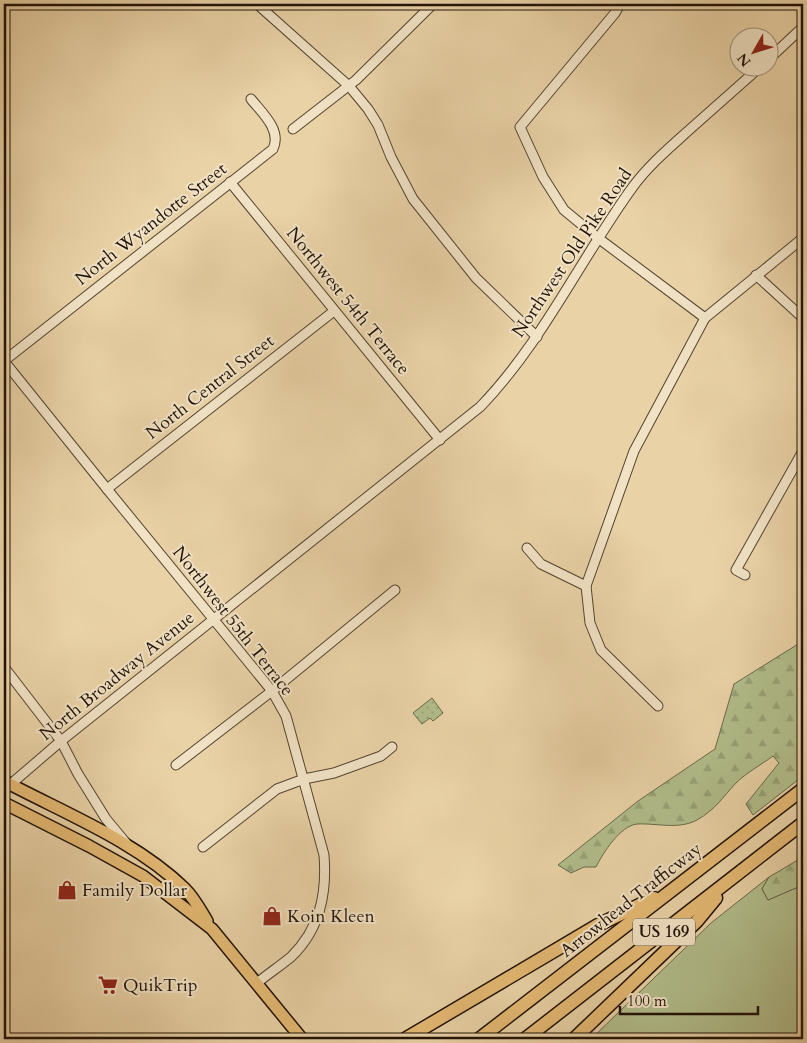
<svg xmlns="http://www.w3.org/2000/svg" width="807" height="1043" viewBox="0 0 807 1043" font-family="Cardo,serif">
  <defs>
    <pattern id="forest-firs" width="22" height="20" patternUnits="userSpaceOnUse" patternTransform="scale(1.25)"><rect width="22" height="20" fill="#b1bd8b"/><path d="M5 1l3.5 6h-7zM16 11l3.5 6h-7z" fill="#98a276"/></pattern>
    <pattern id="park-dots" width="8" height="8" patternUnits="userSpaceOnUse" patternTransform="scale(1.25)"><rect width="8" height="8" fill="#b1bd8b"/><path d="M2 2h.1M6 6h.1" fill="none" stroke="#98a276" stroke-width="1.8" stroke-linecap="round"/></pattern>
  </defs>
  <rect width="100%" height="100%" fill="#e9d2a6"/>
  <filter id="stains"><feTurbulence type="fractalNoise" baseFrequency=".004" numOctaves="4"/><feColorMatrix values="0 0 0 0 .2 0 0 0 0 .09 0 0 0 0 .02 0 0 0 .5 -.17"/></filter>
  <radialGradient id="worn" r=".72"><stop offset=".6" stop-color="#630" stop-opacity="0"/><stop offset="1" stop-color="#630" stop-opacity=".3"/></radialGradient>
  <!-- grass -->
  <path fill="#b1bd8b" stroke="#69684a" d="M 769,877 L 762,889 L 768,900 L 803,885 L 803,1039 L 591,1039 L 711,923 Z"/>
  <!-- forest -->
  <g fill="url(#forest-firs)" stroke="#69684a">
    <path d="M 803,641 L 803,776 L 753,815 L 746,804 L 779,763 L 773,756 C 761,765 746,773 736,783 C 722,798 716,809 697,820 C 678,830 657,823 637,824 C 620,826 603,853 596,867 L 584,867 L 571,873 L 558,865 L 638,801 L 715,749 L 734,684 Z"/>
    <path d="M 803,857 L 803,885 L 768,900 L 762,889 L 769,877 Z"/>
  </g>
  <!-- park -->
  <path fill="url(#park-dots)" stroke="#69684a" d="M 432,698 L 443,713 L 433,721 L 430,718 L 422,724 L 413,713 Z"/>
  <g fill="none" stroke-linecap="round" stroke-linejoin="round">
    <defs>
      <g id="minor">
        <path d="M 257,4 L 349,86 L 368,109 L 378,125 L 391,157 L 413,199 L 476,278 L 537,337"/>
        <path d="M 620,4 L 615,13 L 520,127 L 543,177 L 564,210 L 598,238 L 705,318"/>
        <path d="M 770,58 L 803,27"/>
        <path d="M 293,129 L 356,80 L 433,4"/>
        <path d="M 230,182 L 440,440"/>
        <path d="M 756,275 L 803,318"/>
        <path d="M 4,361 L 107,489 L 272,691 L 286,716 L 324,855 C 327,894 320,929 291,957 C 280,966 268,974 257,983"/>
        <path d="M 4,361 L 273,149 C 282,130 262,113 251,99"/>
        <path d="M 107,489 L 334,311"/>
        <path d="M 527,548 L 541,564 L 586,586"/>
        <path d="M 745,575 L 736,570 L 803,451"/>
        <path d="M 4,667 L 61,741 L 78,774 L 106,819 L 126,843"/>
        <path d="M 658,706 L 601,650 L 590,623 L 586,586 L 634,451 L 705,318 L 803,238"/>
        <path d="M 176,765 L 272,691 L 395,590"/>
        <path d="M 4,790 L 61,741 L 480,407 C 542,343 580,260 632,188 C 648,166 668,149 688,131 C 712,110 735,89 759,68"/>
        <path d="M 203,847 L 277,789 L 304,779 L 334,773 L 381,756 L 392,747"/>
      </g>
      <g id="major">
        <path d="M 4,781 C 64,813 136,841 185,889 C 194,898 201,911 207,921"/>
        <path d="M 4,803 L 89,846 L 143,876 L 212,929 L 302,1039"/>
      </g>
      <g id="highway">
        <path d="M 405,1039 L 598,925 L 654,898"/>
        <path d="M 479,1039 L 803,789"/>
        <path d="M 525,1039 L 803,823"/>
        <path d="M 574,1039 L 697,921 L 716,898"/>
      </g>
    </defs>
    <!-- minor casing -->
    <use href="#minor" stroke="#534330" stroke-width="11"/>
    <!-- major casing -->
    <use href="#major" stroke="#211308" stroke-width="14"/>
    <!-- highway casing -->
    <use href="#highway" stroke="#211308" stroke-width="15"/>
    <!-- minor -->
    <use href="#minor" stroke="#f1e2c5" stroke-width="9"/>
    <!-- major -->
    <use href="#major" stroke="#e4b973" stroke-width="11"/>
    <!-- highway -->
    <use href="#highway" stroke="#e4b973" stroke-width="12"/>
  </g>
  <!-- icons -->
  <defs>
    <symbol id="shop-bare" viewBox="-9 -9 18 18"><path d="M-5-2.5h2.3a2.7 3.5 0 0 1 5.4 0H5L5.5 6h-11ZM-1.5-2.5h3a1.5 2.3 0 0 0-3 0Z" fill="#8f2418" stroke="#f1e2c5" stroke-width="2.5" paint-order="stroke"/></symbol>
    <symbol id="supermarket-bare" viewBox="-9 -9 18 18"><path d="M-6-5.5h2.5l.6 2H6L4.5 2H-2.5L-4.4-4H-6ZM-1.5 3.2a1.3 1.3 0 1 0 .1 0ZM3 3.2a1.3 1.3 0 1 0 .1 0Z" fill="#8f2418" stroke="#f1e2c5" stroke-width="2.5" paint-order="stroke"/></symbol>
  </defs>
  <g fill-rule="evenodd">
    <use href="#shop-bare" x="53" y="876" width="28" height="28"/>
    <use href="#shop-bare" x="258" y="902" width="28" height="28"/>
    <use href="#supermarket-bare" x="94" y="971" width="28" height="28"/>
  </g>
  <g text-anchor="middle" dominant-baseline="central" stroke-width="4" stroke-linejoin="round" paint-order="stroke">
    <!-- shield labels -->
    <rect fill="#f1e2c5" stroke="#5f5141" stroke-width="1" x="633" y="918.5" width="62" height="27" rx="4"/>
    <g font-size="16" font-weight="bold" fill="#211308">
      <text x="664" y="932">US 169</text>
    </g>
    <!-- street labels -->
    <g font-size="18" fill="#211308" stroke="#f1e2c5">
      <text transform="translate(151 224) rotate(-38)">North Wyandotte Street</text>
      <text transform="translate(572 253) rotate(-56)">Northwest Old Pike Road</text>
      <text transform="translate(348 301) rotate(51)">Northwest 54th Terrace</text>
      <text transform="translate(210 387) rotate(-38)">North Central Street</text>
      <text transform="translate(233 621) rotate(52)">Northwest 55th Terrace</text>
      <text transform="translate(117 676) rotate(-39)">North Broadway Avenue</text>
      <text transform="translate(631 900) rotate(-38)">Arrowhead Trafficway</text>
    </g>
    <!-- poi labels -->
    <g font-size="18" fill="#211308" stroke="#f1e2c5" text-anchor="start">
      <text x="82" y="890">Family Dollar</text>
      <text x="287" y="916">Koin Kleen</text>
      <text x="123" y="985">QuikTrip</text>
    </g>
  </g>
  <!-- margin -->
  <rect width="807" height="1043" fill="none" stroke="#e9d2a6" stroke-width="20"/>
  <rect x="5" y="5" width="797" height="1033" fill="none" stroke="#211308" stroke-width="2.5"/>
  <rect x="10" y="10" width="787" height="1023" fill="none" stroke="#211308"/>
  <!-- north arrow -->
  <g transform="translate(754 52) rotate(231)"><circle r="24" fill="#f1e2c5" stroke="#9e8f79"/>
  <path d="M0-4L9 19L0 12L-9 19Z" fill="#8f2418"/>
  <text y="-8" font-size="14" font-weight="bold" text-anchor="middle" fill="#211308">N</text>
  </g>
  <!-- scale -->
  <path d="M620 1006v8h138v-8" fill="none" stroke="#211308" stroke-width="2.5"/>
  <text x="627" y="1006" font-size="15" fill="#211308" stroke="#f1e2c5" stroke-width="4" paint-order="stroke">100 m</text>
  <rect width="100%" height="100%" filter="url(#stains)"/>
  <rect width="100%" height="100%" fill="url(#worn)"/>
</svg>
